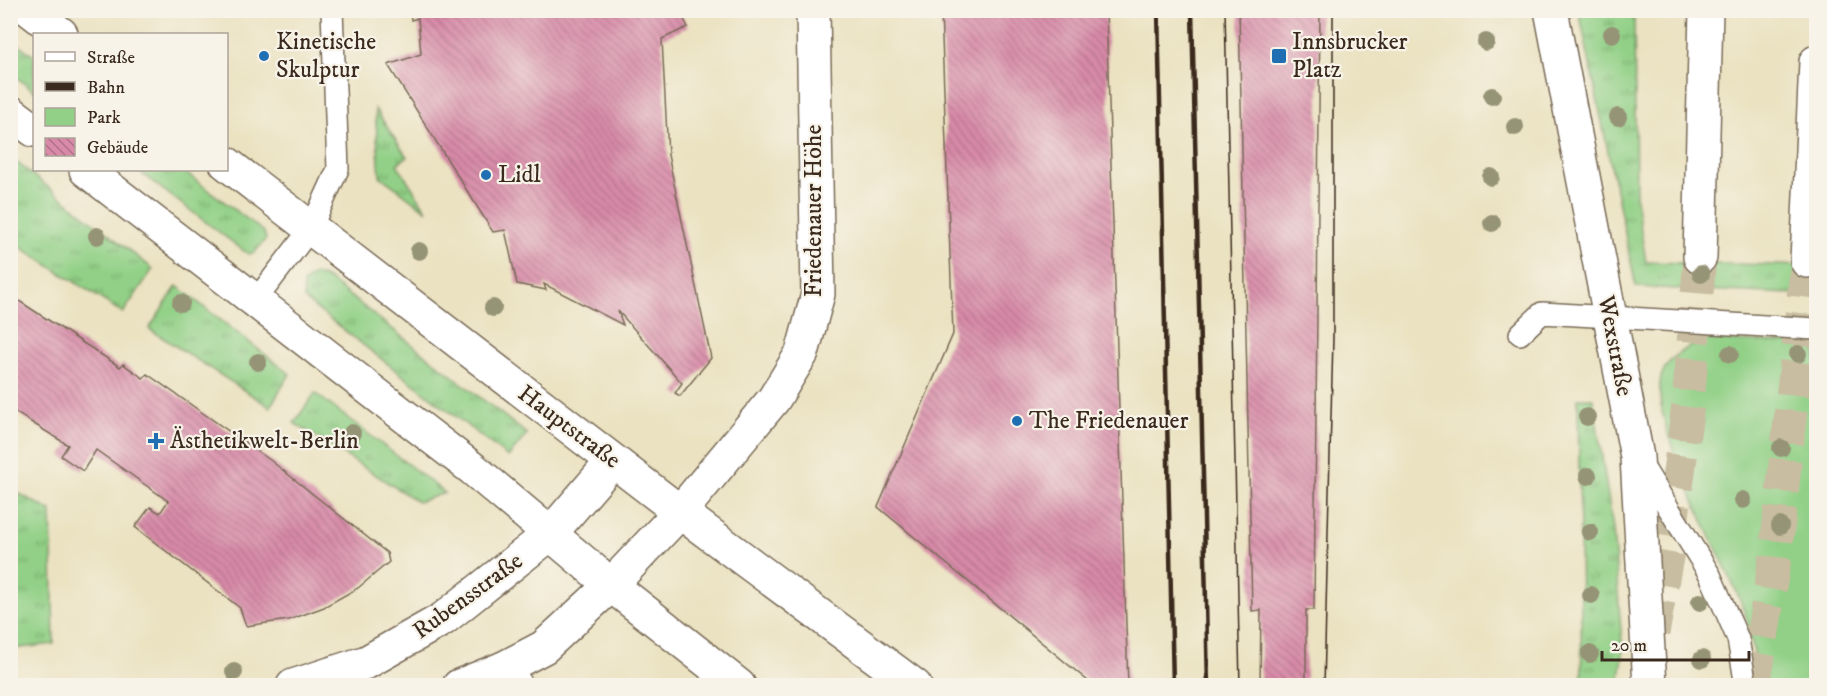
<svg xmlns="http://www.w3.org/2000/svg" width="1827" height="696" viewBox="0 0 1827 696" font-family="'IM FELL DW Pica',serif">
  <defs>
    <pattern id="grass-tufts" width="24" height="20" patternUnits="userSpaceOnUse" patternTransform="scale(1.5)"><rect width="24" height="20" fill="#91d086"/><path d="M3 7l-1-3M5 7V3M7 7l1-3M15 17l-1-3M17 17v-4M19 17l1-3" fill="none" stroke="#78a96d"/></pattern>
    <pattern id="building-back-hatch" width="6" height="6" patternUnits="userSpaceOnUse" patternTransform="scale(1.5)"><rect width="6" height="6" fill="#d88aa8"/><path d="M-1 5l2 2M0 0l6 6M5-1l2 2" fill="none" stroke="#b07188"/></pattern>
  </defs>
  <rect width="100%" height="100%" fill="#f7f3e8"/>
  <filter id="ink" filterUnits="userSpaceOnUse"><feTurbulence type="fractalNoise" baseFrequency=".0167" numOctaves="2"/><feDisplacementMap in="SourceGraphic" scale="12" xChannelSelector="R" yChannelSelector="G"/><feConvolveMatrix kernelMatrix="1 2 1 2 8 2 1 2 1" color-interpolation-filters="sRGB"/></filter>
  <filter id="wash" filterUnits="userSpaceOnUse"><feTurbulence type="fractalNoise" baseFrequency=".008" numOctaves="4" result="noise"/><feDisplacementMap in="SourceGraphic" scale="24" xChannelSelector="R" yChannelSelector="G"/><feGaussianBlur stdDeviation="1.35" result="paint"/><feColorMatrix in="noise" values="0 0 0 0 0 0 0 0 0 0 0 0 0 0 0 0 0 1.4 0 .05"/><feComposite in="paint" operator="in"/></filter>
  <g filter="url(#wash)">
    <rect width="100%" height="100%" fill="#ebe2c1"/>
    <!-- grass -->
    <g fill="url(#grass-tufts)" stroke="#667d52" stroke-width="1.5">
      <path d="M 1579,11 L 1634,11 L 1636,199 L 1646,262 L 1816,266 L 1816,295 L 1636,287 Z"/>
      <path d="M 10,38 L 34,56 L 34,91 L 11,73 Z"/>
      <path d="M 375,109 L 407,157 L 397,164 L 427,211 L 380,176 Z"/>
      <path d="M 11,158 L 153,269 L 123,313 L 11,241 Z"/>
      <path d="M 137,170 L 182,170 L 264,232 L 266,239 L 254,253 L 248,254 Z"/>
      <path d="M 315,274 L 328,279 L 527,434 L 508,457 L 304,299 L 303,283 Z"/>
      <path d="M 177,286 L 290,374 L 270,407 L 149,329 Z"/>
      <path d="M 315,393 L 431,482 L 445,493 L 418,502 L 294,423 Z"/>
      <path d="M 1578,398 L 1593,398 L 1613,529 L 1623,655 L 1619,685 L 1582,685 Z"/>
      <path d="M 10,489 L 51,511 L 54,644 L 11,649 Z"/>
    </g>
    <!-- park -->
    <path fill="#91d086" stroke="#667d52" stroke-width="1.5" d="M 1705,340 L 1816,344 L 1816,685 L 1758,685 C 1755,657 1751,627 1740,600 C 1720,551 1649,426 1661,377 C 1666,358 1688,346 1705,340 Z"/>
    <g id="blocks">
      <!-- building -->
      <g fill="url(#building-back-hatch)">
        <path d="M 410,10 L 679,10 L 688,27 L 662,39 L 668,155 L 711,358 L 680,396 L 675,393 L 682,383 L 618,311 L 623,325 L 544,284 L 546,290 L 517,284 L 505,230 L 493,232 L 388,65 L 421,54 L 418,18 L 411,20 Z"/>
        <path d="M 941,10 L 1106,10 L 1128,686 L 1094,686 L 878,507 L 953,334 Z"/>
        <path d="M 1239,10 L 1320,10 L 1314,610 L 1306,610 L 1306,686 L 1260,686 L 1261,610 L 1252,611 Z"/>
        <path d="M 10,295 L 120,367 L 123,364 L 143,378 L 147,374 L 270,460 L 387,553 L 389,562 L 358,588 L 324,607 L 289,620 L 246,626 L 240,608 L 135,527 L 150,507 L 160,513 L 168,501 L 96,450 L 83,471 L 61,456 L 68,445 L 10,409 Z"/>
      </g>
    </g>
  </g>
  <g filter="url(#ink)">
    <use href="#blocks" fill-opacity="0" stroke="#796a57" stroke-width="1.5"/>
    <g fill="none" stroke-linecap="round" stroke-linejoin="round">
      <!-- highway-tunnel -->
      <g stroke="#c8bda0" stroke-width="33" stroke-dasharray="33 16" stroke-linecap="butt">
        <path d="M 1653,633 L 1669,546 L 1688,405 L 1700,257"/>
        <path d="M 1754,686 L 1775,558 L 1807,261"/>
      </g>
      <defs>
        <g id="lane">
          <path d="M 256,300 L 311,228 L 338,169 L 332,10"/>
          <path d="M 1520,334 L 1542,313 L 1816,329"/>
          <path d="M 1640,462 L 1710,575 L 1738,639 L 1746,686"/>
        </g>
        <g id="street">
          <path d="M 611,585 L 680,512 L 774,399 L 802,353 L 818,294 L 813,10"/>
          <path d="M 504,668 L 516,686"/>
        </g>
        <g id="secondary">
          <path d="M 30,10 L 61,34"/>
          <path d="M 1551,10 L 1637,457 L 1650,686"/>
          <path d="M 10,112 L 34,130"/>
          <path d="M 226,163 L 680,512 L 915,686"/>
          <path d="M 86,170 L 473,469 L 611,585 L 739,686"/>
          <path d="M 293,686 L 367,662 L 443,619 L 550,534 L 613,461"/>
          <path d="M 459,686 L 504,668 L 544,647 L 611,585"/>
        </g>
        <g id="highway">
          <path d="M 1700,257 L 1706,10"/>
          <path d="M 1807,261 L 1816,62"/>
        </g>
      </defs>
      <!-- lane casing -->
      <use href="#lane" stroke="#796a57" stroke-width="24"/>
      <!-- street casing -->
      <use href="#street" stroke="#796a57" stroke-width="36"/>
      <!-- secondary casing -->
      <use href="#secondary" stroke="#796a57" stroke-width="36"/>
      <!-- highway casing -->
      <use href="#highway" stroke="#796a57" stroke-width="36"/>
      <!-- lane -->
      <use href="#lane" stroke="#fff" stroke-width="21"/>
      <!-- street -->
      <use href="#street" stroke="#fff" stroke-width="33"/>
      <!-- secondary -->
      <use href="#secondary" stroke="#fff" stroke-width="33"/>
      <!-- highway -->
      <use href="#highway" stroke="#fff" stroke-width="33"/>
      <!-- tram -->
      <g stroke="#3b2a1e" stroke-width="1.5">
        <path d="M 1225,10 L 1240,686"/>
        <path d="M 1324,686 L 1333,339 L 1333,10"/>
      </g>
      <!-- rail -->
      <g stroke="#3b2a1e" stroke-width="4.5">
        <path d="M 1158,10 L 1173,686"/>
        <path d="M 1192,10 L 1208,686"/>
      </g>
    </g>
    <!-- trees -->
    <g fill="#969476">
      <circle cx="1612" cy="34" r="9"/>
      <circle cx="1486" cy="42" r="9"/>
      <circle cx="1492" cy="96" r="9"/>
      <circle cx="1618" cy="117" r="9"/>
      <circle cx="1515" cy="127" r="9"/>
      <circle cx="1491" cy="177" r="9"/>
      <circle cx="1492" cy="223" r="9"/>
      <circle cx="97" cy="236" r="9"/>
      <circle cx="419" cy="251" r="9"/>
      <circle cx="1701" cy="274" r="9"/>
      <circle cx="181" cy="303" r="9"/>
      <circle cx="493" cy="308" r="9"/>
      <circle cx="1730" cy="354" r="9"/>
      <circle cx="1798" cy="354" r="9"/>
      <circle cx="258" cy="362" r="9"/>
      <circle cx="1587" cy="417" r="9"/>
      <circle cx="352" cy="433" r="9"/>
      <circle cx="1781" cy="448" r="9"/>
      <circle cx="1588" cy="476" r="9"/>
      <circle cx="1743" cy="500" r="9"/>
      <circle cx="1780" cy="526" r="9"/>
      <circle cx="1590" cy="532" r="9"/>
      <circle cx="1591" cy="595" r="9"/>
      <circle cx="1700" cy="602" r="9"/>
      <circle cx="1590" cy="654" r="9"/>
      <circle cx="1702" cy="659" r="9"/>
      <circle cx="234" cy="672" r="9"/>
    </g>
  </g>
  <!-- markers -->
  <g fill="#1f6fb2" stroke="#f7f3e8" stroke-width="2">
    <circle cx="264" cy="56" r="6"/>
    <rect x="1271" y="48" width="16" height="16" rx="3"/>
    <circle cx="486" cy="175" r="6"/>
    <circle cx="1017" cy="421" r="6"/>
    <path d="M153 432h6v6h6v6h-6v6h-6v-6h-6v-6h6z"/>
  </g>
  <g text-anchor="middle" dominant-baseline="central" stroke-width="4.5" stroke-linejoin="round" paint-order="stroke">
    <!-- poi labels -->
    <g font-size="24" fill="#3b2a1e" stroke="#f7f3e8" text-anchor="start">
      <text x="276" y="42">Kinetische<tspan x="276" dy="28">Skulptur</tspan></text>
      <text x="1292" y="42">Innsbrucker<tspan x="1292" dy="28">Platz</tspan></text>
      <text x="498" y="175">Lidl</text>
      <text x="1029" y="421">The Friedenauer</text>
      <text x="170" y="441">Ästhetikwelt-Berlin</text>
    </g>
    <!-- street labels -->
    <g font-size="24" fill="#3b2a1e" stroke="#f7f3e8">
      <text transform="translate(814 211) rotate(-90)">Friedenauer Höhe</text>
      <text transform="translate(1615 346) rotate(79)">Wexstraße</text>
      <text transform="translate(569 427) rotate(37)">Hauptstraße</text>
      <text transform="translate(468 596) rotate(-36)">Rubensstraße</text>
    </g>
  </g>
  <!-- margin -->
  <rect width="1827" height="696" fill="none" stroke="#f7f3e8" stroke-width="36"/>
  <!-- legend -->
  <rect x="33" y="33" width="195" height="138" fill="#f7f3e8" stroke="#aca397" stroke-width="1.5"/>
  <rect x="45" y="52" width="30" height="9" fill="#ffffff" stroke="#aca397" stroke-width="1.5"/>
  <text x="87" y="63" font-size="18" fill="#3b2a1e">Straße</text>
  <rect x="45" y="82" width="30" height="9" fill="#3b2a1e" stroke="#aca397" stroke-width="1.5"/>
  <text x="87" y="93" font-size="18" fill="#3b2a1e">Bahn</text>
  <rect x="45" y="108" width="30" height="18" fill="#91d086" stroke="#aca397" stroke-width="1.5"/>
  <text x="87" y="123" font-size="18" fill="#3b2a1e">Park</text>
  <rect x="45" y="138" width="30" height="18" fill="url(#building-back-hatch)" stroke="#aca397" stroke-width="1.5"/>
  <text x="87" y="153" font-size="18" fill="#3b2a1e">Gebäude</text>
  <!-- scale -->
  <path d="M1602 651v9h147v-9" fill="none" stroke="#3b2a1e" stroke-width="3"/>
  <text x="1611" y="651" font-size="18" fill="#3b2a1e" stroke="#f7f3e8" stroke-width="4.5" paint-order="stroke">20 m</text>
</svg>
